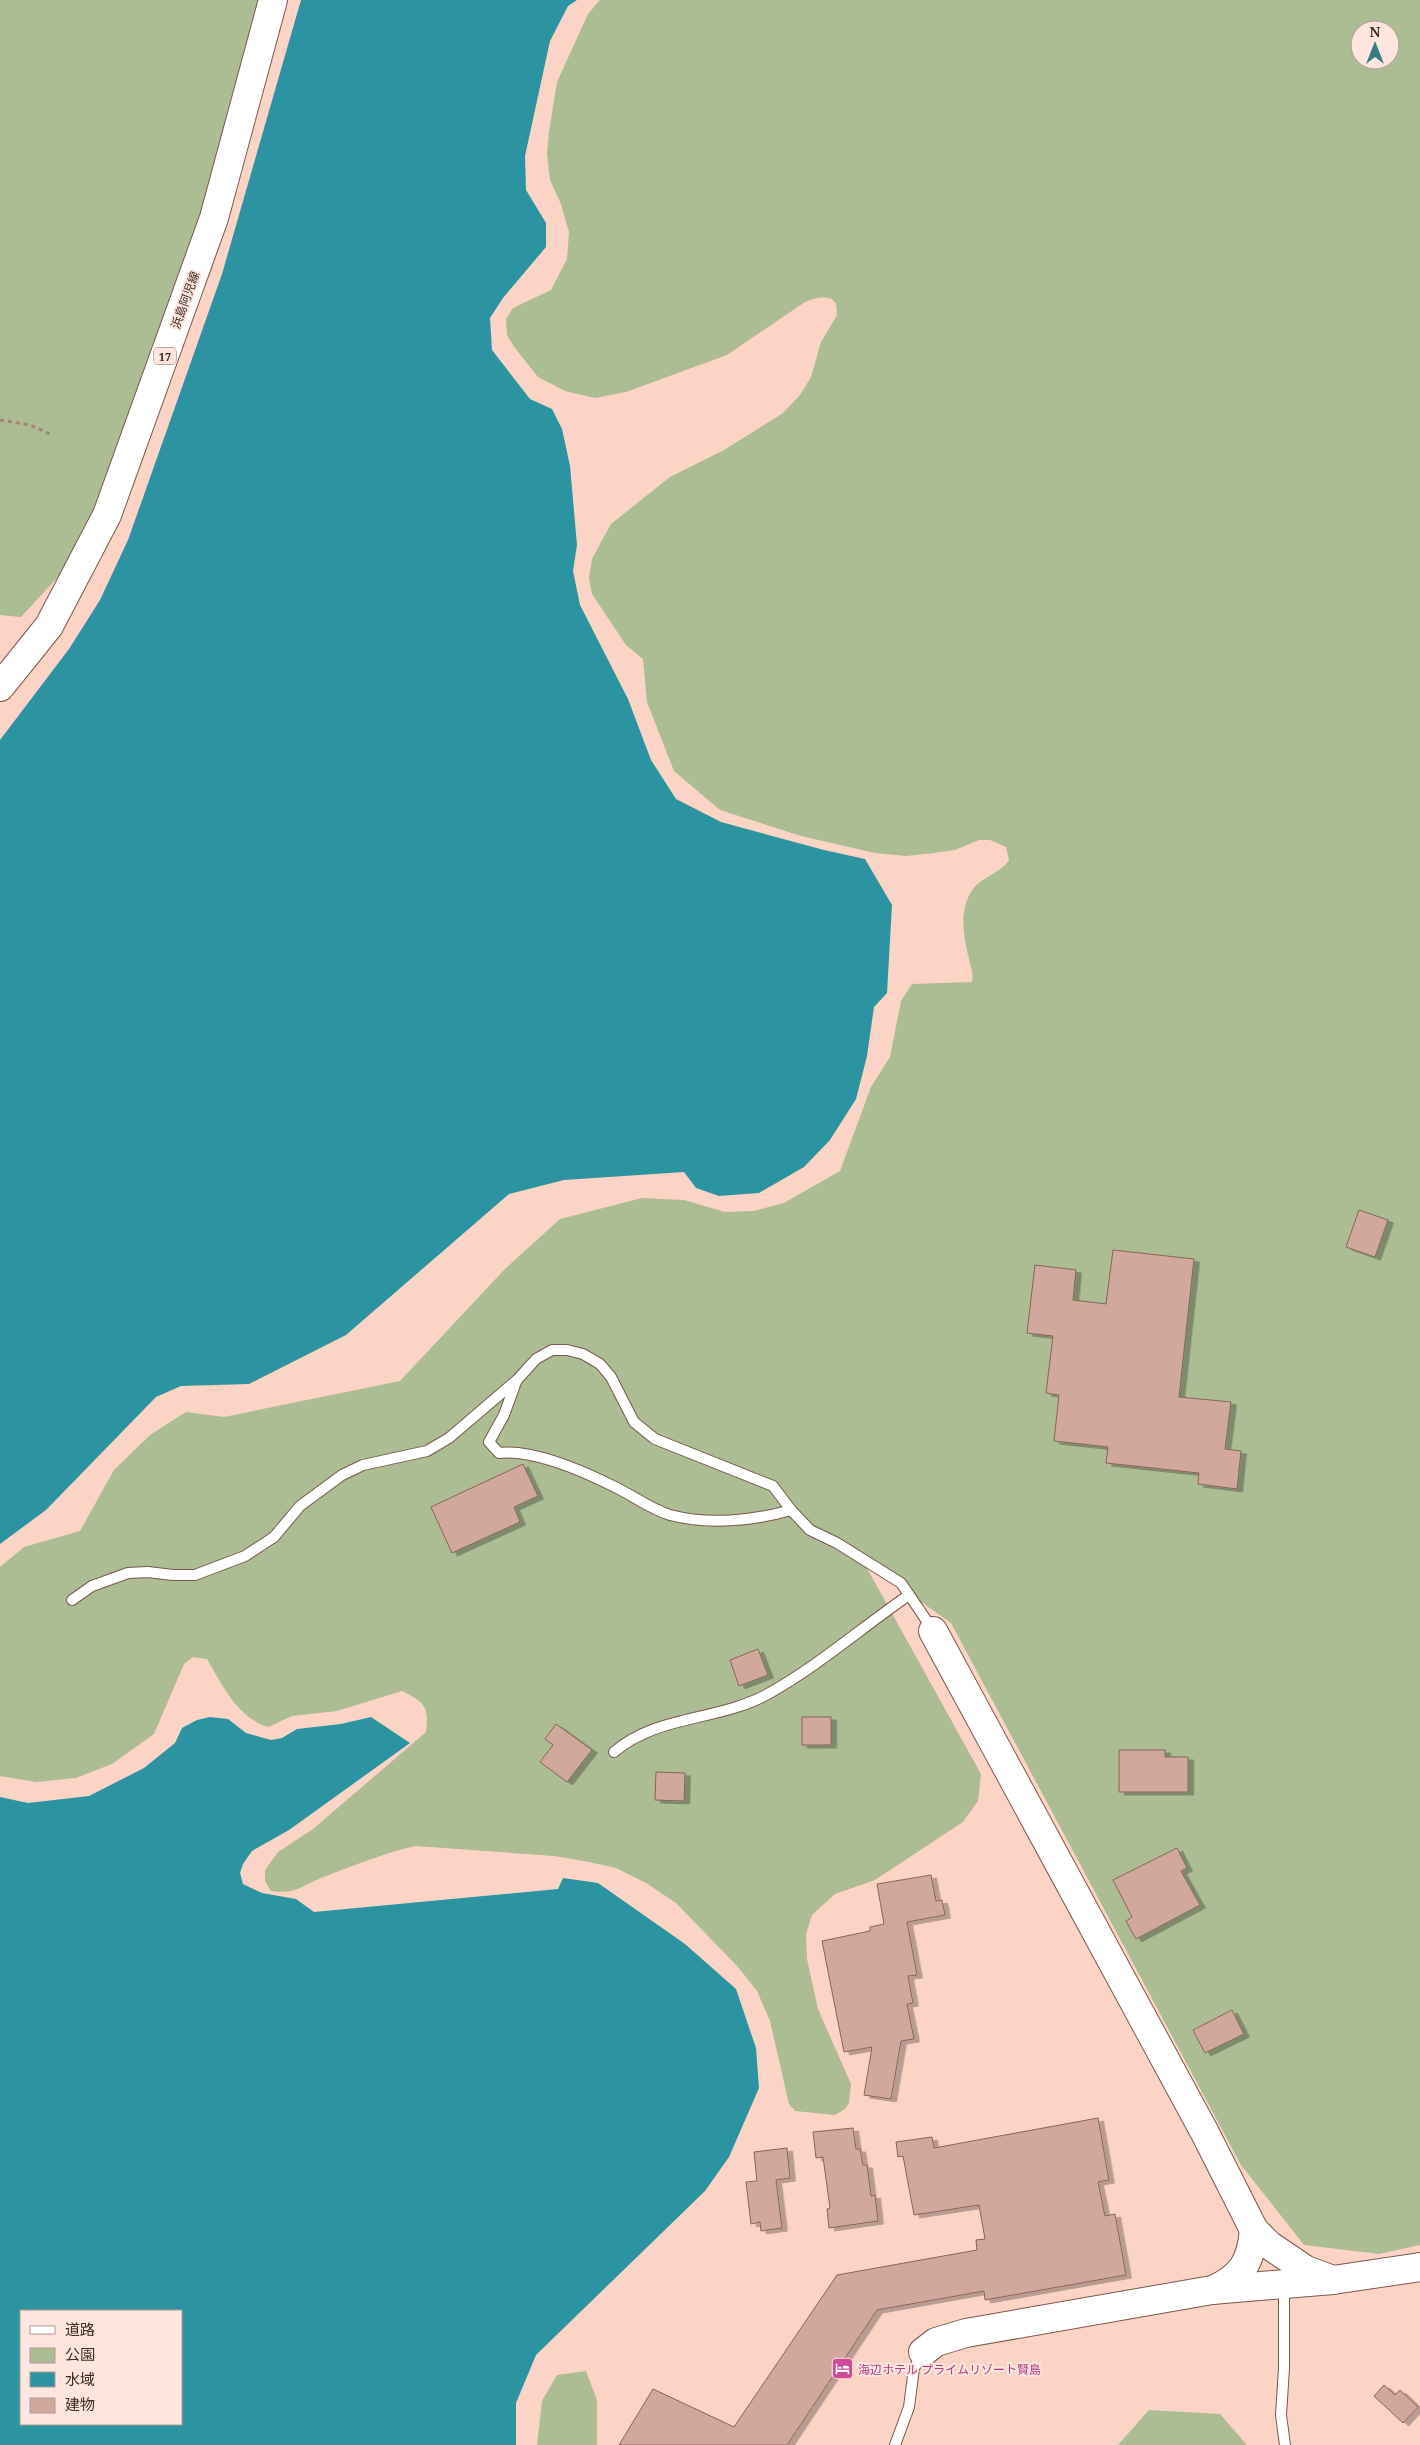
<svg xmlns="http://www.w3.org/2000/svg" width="1420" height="2445" viewBox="0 0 1420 2445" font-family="'Noto Serif','Noto Sans JP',serif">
  <defs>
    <filter id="shadow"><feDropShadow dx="5.5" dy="3" stdDeviation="0" flood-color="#0004"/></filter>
  </defs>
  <rect width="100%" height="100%" fill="#fcd4c6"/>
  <!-- green -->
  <g fill="#acbc93" fill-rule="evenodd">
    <path d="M 0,0 L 279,0 L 212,269 L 129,477 L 59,576 L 21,617 L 0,615 Z"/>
    <path d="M 600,0 L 1420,0 L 1420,2245 L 1379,2254 L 1304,2245 L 1241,2165 L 951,1623 L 863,1561 L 981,1774 L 978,1801 L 963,1822 L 875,1880 L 835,1894 L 812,1915 L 806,1934 L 807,1959 L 818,2009 L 851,2084 L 849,2103 L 845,2109 L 835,2115 L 795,2111 L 789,2104 L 770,2021 L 757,1991 L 738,1967 L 676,1903 L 646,1883 L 616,1868 L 589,1862 L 554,1856 L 416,1846 C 386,1852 356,1865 326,1876 C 304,1884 297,1895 271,1891 L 265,1881 L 265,1870 L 278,1852 L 313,1829 L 426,1732 C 429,1707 425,1702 402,1691 L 337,1711 L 292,1716 L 268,1727 C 237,1717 223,1686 207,1659 L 193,1657 L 184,1664 L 154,1734 L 112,1764 L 76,1778 L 36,1782 L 0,1776 L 0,1567 L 24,1547 L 80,1531 L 114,1470 L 150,1435 L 186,1412 L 224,1417 L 400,1381 L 504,1270 L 560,1219 L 642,1198 L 684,1200 L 725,1212 L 754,1211 L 784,1203 L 840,1171 L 871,1087 L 890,1057 L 901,1001 L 912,984 L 972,982 C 974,973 970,964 968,955 C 963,934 959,908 973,889 C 982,877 1001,873 1009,860 L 1006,847 L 990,840 L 979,840 L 955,850 L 934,853 L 906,856 L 875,853 L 801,836 L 720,810 L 674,771 L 647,702 L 643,659 L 626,645 L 592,594 L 589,578 L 592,559 L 600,544 L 611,524 L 670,477 L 724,450 L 783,413 L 800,395 L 811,377 L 821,342 L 837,315 L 836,304 L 832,299 C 823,296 814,298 805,302 L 727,355 L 626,392 L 595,398 L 565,391 L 538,377 L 515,348 L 507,335 L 506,319 L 513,308 L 551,290 L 567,259 L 569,232 L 561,204 L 550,180 L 547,154 L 549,132 L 557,82 L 588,14 ZM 1360,30 L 1390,30 L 1390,60 L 1360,60 Z"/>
    <path d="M 586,2371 L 597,2400 L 597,2445 L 537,2445 L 542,2401 L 557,2375 Z"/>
    <path d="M 1149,2410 L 1220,2414 L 1247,2445 L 1118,2445 Z"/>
  </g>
  <!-- water -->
  <g fill="#2c93a1" fill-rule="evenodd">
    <path d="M 301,0 L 577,0 L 568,6 L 550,41 L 525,156 L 526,190 L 546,223 L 546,247 L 503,298 L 490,318 L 492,350 L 530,399 L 552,409 L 562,429 L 570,466 L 577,545 L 573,571 L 580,605 L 628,699 L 651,760 L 676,799 L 721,822 L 824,850 L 865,859 L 892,905 L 887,993 L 874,1007 L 867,1056 L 856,1099 L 830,1140 L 804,1167 L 759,1193 L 719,1196 L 696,1188 L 684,1172 L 564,1180 L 509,1194 L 346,1335 L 249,1384 L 181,1386 L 156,1397 L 46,1510 L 0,1544 L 0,740 L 69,649 L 100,600 L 128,540 L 222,274 Z"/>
    <path d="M 210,1717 L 228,1719 L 246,1733 L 271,1740 L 282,1738 L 297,1729 L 341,1724 L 371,1717 L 410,1743 L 289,1830 L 252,1851 L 243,1864 L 240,1873 L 243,1884 L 262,1893 L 296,1899 L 314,1912 L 558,1889 L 563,1878 L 598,1883 L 685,1944 L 736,1989 L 756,2048 L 759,2088 L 729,2157 L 705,2191 L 536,2355 L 516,2403 L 516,2445 L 0,2445 L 0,1797 L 28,1803 L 89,1796 L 144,1768 L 175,1743 L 182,1728 L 197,1720 ZM 21,2311 L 181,2311 L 181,2424 L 21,2424 Z"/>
  </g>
  <!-- building -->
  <g fill="#d0a99c" stroke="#876458" filter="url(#shadow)">
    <path d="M 1359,1210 L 1388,1220 L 1375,1257 L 1346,1247 Z"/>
    <path d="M 1113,1250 L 1194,1259 L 1179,1397 L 1231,1402 L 1225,1449 L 1241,1451 L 1237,1489 L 1198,1484 L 1199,1473 L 1106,1463 L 1108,1447 L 1054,1441 L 1059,1395 L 1046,1393 L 1053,1336 L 1027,1333 L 1035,1265 L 1076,1270 L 1073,1300 L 1106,1304 Z"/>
    <path d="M 523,1464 L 538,1496 L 514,1507 L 520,1522 L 452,1553 L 431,1507 Z"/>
    <path d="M 758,1649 L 768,1675 L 739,1686 L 730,1660 Z"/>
    <rect x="802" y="1717" width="29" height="28"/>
    <path d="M 556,1724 L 592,1750 L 567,1782 L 540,1762 L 553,1745 L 545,1739 Z"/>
    <path d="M 1119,1750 L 1165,1750 L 1165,1757 L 1188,1757 L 1188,1792 L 1119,1792 Z"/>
    <path d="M 656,1772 L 685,1773 L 684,1801 L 655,1800 Z"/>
    <path d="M 1177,1848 L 1187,1868 L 1181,1871 L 1200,1905 L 1136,1939 L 1126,1921 L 1132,1917 L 1113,1880 Z"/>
    <path d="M 931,1875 L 936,1901 L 942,1900 L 945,1915 L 907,1922 L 917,1975 L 908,1976 L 913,2003 L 907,2004 L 914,2039 L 901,2041 L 891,2099 L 864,2095 L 872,2047 L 844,2052 L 822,1941 L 870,1931 L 870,1927 L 884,1924 L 877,1884 Z"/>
    <path d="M 1232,2010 L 1244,2034 L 1205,2053 L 1193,2030 Z"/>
    <path d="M 1098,2118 L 1109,2180 L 1098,2182 L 1105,2216 L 1115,2214 L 1126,2275 L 985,2300 L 984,2291 L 877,2310 L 787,2445 L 619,2445 L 653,2389 L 734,2427 L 837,2275 L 977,2250 L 976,2240 L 985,2239 L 979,2205 L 914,2215 L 903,2156 L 898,2157 L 896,2142 L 932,2137 L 934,2148 Z"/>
    <path d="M 853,2128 L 856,2149 L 860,2149 L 863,2165 L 867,2165 L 871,2196 L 875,2195 L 878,2221 L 829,2228 L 827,2209 L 830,2208 L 823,2157 L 816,2158 L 813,2132 Z"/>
    <path d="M 787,2148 L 790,2178 L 776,2180 L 782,2228 L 761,2231 L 760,2222 L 751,2224 L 746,2182 L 757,2181 L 754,2152 Z"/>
    <path d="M 1384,2385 L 1395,2395 L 1400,2390 L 1418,2407 L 1403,2423 L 1374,2396 Z"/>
  </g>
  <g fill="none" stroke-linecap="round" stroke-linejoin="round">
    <defs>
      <g id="lane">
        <path d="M 516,1382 L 504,1415 L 489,1442 L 499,1453 C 534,1449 585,1472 615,1487 C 634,1496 650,1509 670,1515 C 708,1525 753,1521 791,1510"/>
        <path d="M 72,1600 L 92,1586 L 128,1573 L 148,1572 L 173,1575 L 195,1575 L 245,1556 L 274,1537 L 300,1506 L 342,1475 L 363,1465 L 427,1451 L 449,1438 L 518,1379 L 536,1359 L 552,1350 L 567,1350 L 583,1354 L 600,1364 L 611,1377 L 634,1422 L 655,1439 L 773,1486 L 791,1510 L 810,1530 L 837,1543 L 901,1583 L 933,1630"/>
        <path d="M 614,1752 C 657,1715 717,1721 766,1695 C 817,1667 861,1628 909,1595"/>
        <path d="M 1284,2285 L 1284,2368 L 1281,2415 L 1285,2445"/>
        <path d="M 895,2445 L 909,2407 L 914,2368 L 923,2354"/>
      </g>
      <g id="secondary">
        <path d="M 933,1631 L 1205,2133 L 1254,2230 L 1269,2245 L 1306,2270 L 1333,2280"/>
        <path d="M 1213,2290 C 1242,2277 1251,2262 1254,2230"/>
        <path d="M 923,2352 L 936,2342 L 966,2333 L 1212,2290 L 1333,2280 L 1420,2267"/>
      </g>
      <path id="primary" d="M 0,687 L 49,626 L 107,515 L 214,218 L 273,0"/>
    </defs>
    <!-- lane casing -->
    <use href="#lane" stroke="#7b584c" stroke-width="12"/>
    <!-- secondary casing -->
    <use href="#secondary" stroke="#7b584c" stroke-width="30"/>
    <!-- primary casing -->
    <use href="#primary" stroke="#7b584c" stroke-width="30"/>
    <!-- path -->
    <path stroke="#a1857b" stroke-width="3" stroke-dasharray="4 4" stroke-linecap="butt" d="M 0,420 L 30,425 L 52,435"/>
    <!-- lane -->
    <use href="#lane" stroke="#fff" stroke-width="10"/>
    <!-- secondary -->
    <use href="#secondary" stroke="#fff" stroke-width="28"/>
    <!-- primary -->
    <use href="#primary" stroke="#fff" stroke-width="28"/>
  </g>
  <!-- icons -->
  <defs>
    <symbol id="hotel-square" viewBox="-11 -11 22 22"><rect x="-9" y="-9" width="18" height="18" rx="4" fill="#d1479c" stroke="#fee5dd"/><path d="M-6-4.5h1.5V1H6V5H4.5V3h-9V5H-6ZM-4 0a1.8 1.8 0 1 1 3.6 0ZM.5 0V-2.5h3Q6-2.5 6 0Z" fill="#fff"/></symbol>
  </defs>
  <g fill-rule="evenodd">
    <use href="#hotel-square" x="830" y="2356" width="25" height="25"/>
  </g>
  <g text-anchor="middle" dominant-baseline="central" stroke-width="4" stroke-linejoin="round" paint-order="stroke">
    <!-- shield labels -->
    <rect fill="#fee5dd" stroke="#76645e" stroke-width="1" x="154" y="347.5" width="22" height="17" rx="4"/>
    <g font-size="11" font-weight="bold" fill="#3c2d28">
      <text x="165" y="356">17</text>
    </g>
    <!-- street labels -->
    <g font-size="12" fill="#3c2d28" stroke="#fee5dd">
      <text transform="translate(185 300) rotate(-70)">浜島阿児線</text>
    </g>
    <!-- hotel labels -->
    <g font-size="12" fill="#b23c85" stroke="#fee5dd" text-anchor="start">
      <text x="858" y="2369">海辺ホテル プライムリゾート賢島</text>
    </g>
  </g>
  <!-- legend -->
  <rect x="20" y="2310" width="162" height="115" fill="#fee5dd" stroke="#b09b95"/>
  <rect x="30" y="2326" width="25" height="8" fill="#ffffff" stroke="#b09b95"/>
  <text x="65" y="2335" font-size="15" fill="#3c2d28">道路</text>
  <rect x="30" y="2348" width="25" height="15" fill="#acbc93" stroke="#b09b95"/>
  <text x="65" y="2360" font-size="15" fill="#3c2d28">公園</text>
  <rect x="30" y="2372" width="25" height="15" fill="#2c93a1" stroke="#b09b95"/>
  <text x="65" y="2385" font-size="15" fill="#3c2d28">水域</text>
  <rect x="30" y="2398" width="25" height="15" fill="#d0a99c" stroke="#b09b95"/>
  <text x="65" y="2410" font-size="15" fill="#3c2d28">建物</text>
  <!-- north arrow -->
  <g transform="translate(1375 45)"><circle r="24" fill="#fee5dd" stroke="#b09b95"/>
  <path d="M0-4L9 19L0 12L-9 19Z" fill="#357c87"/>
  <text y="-8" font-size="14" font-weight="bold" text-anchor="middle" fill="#3c2d28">N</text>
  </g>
</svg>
